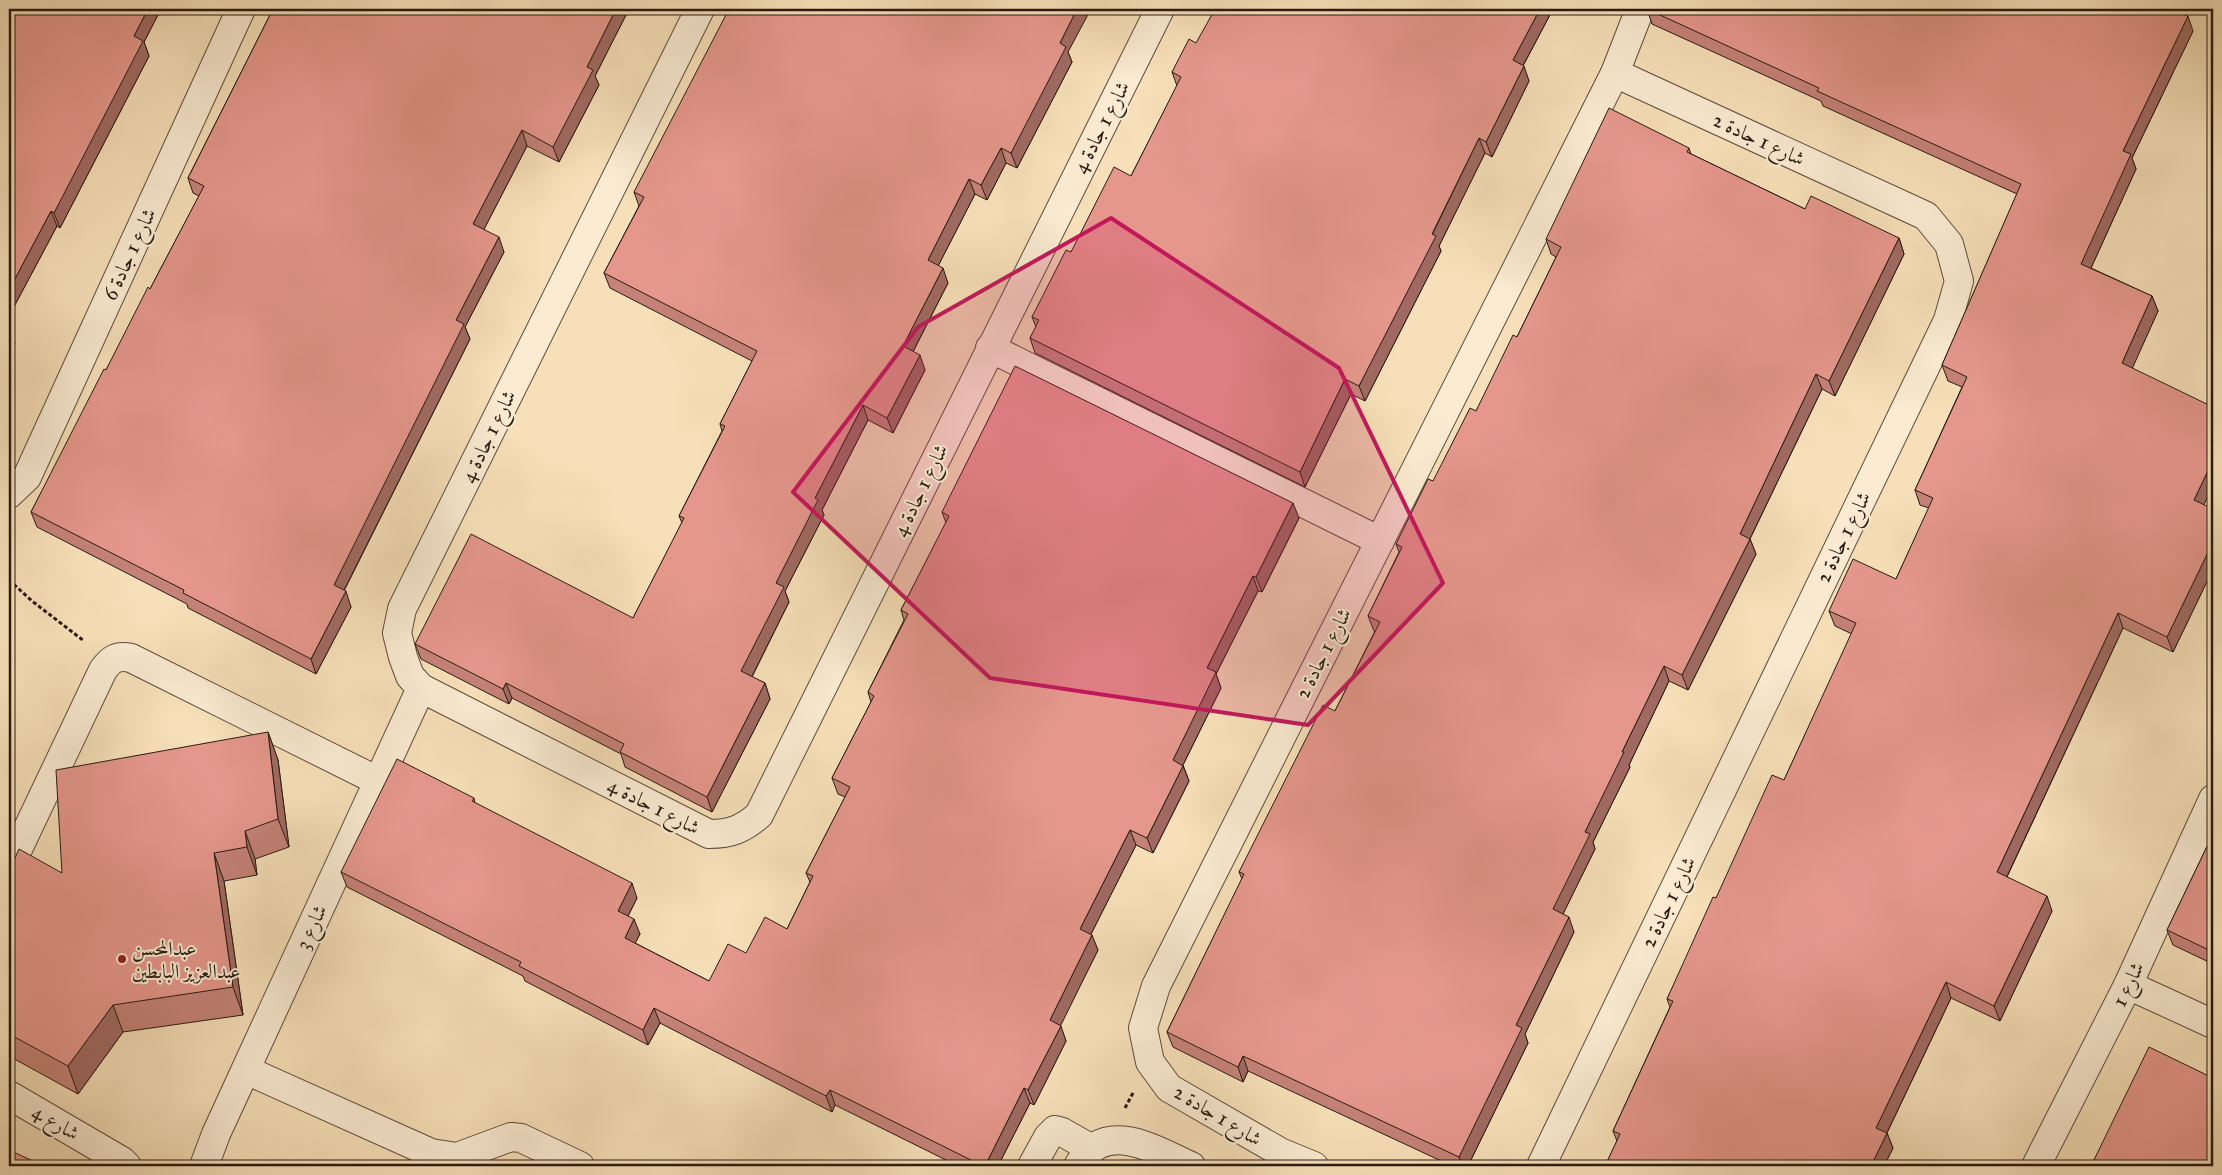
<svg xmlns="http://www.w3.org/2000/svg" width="2222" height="1175" viewBox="0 0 2222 1175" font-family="'IM FELL Great Primer',Amiri,serif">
  <rect width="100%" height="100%" fill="#f7e0b9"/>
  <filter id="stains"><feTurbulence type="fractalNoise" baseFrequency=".004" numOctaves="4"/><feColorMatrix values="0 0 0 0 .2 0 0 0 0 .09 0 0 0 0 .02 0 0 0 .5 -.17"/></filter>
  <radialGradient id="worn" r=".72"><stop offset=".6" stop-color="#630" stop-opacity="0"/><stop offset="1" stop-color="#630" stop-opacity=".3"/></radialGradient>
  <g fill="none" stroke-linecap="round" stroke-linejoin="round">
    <defs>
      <g id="minor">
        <path d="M 700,9 L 402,609 L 397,633 L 403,657 L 410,676 L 421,688 L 709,834 C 731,834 743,829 759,815 L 1160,9"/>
        <path d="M 990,348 L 1380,541"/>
        <path d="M 9,494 L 27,477 L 241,9"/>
        <path d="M 9,868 L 103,670 C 111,659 117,655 131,658 L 378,781"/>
        <path d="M 2128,985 L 2213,1024"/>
        <path d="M 246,1070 L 431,1153 L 457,1157 L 511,1137 L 521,1138 L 580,1166"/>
        <path d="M 9,1095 L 122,1161 L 127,1166"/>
        <path d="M 204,1166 L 216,1134 L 421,688"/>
        <path d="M 1032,1166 L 1048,1137 L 1055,1130 L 1062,1132 L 1092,1149"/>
        <path d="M 1078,1166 C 1105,1117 1155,1150 1191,1166"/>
        <path d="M 1314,1166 L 1280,1152 L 1169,1088 L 1150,1062 L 1143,1028 L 1156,986 L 1615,73 L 1640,9"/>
        <path d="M 1541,1166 L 1948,320 L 1959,281 L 1949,244 L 1926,216 L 1615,73"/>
        <path d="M 2036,1166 L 2128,985 L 2213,799"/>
      </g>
    </defs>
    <!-- minor casing -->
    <use href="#minor" stroke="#5c4c3c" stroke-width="30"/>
    <!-- path -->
    <g stroke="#281b12" stroke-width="3" stroke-dasharray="4 2.5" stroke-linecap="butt">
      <path d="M 9,580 L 32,601 L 84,641"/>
      <path d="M 1125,1108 L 1133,1093"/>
    </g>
    <!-- minor -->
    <use href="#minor" stroke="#faebd2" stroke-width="28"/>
  </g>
  <!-- wall -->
  <g fill="#c58278" stroke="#281b12">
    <path d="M 9,9 L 161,9 L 144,42 L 149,56 L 60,228 L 57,226 L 9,316 Z"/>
    <path d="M 273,9 L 627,9 L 628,11 L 595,76 L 599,85 L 559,162 L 527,146 L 484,229 L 504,252 L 465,327 L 470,339 L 344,591 L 351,607 L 316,674 L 188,608 L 187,604 L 37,527 L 31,512 L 106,370 L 150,289 L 199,196 L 193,193 L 188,178 Z"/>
    <path d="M 1553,9 L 1523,66 L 1529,81 L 1492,157 L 1485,153 L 1439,246 L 1441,251 L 1365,401 L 1351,394 L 1305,487 L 1035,353 L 1030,338 L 1036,327 L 1032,317 L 1071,252 L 1131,176 L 1177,86 L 1172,72 L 1196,43 Z"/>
    <path d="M 1647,9 L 2193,31 L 2132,158 L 2136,169 L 2091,268 L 2152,296 L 2158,311 L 2132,368 L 2204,505 L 2213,509 L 2213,569 L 2173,652 L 2123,628 L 2007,877 L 2052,911 L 2000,1021 L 1951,998 L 1887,1133 L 1893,1148 L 1884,1166 L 1605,1166 L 1617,1141 L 1613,1131 L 1670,1007 L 1667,999 L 1716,898 L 1784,780 L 1852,634 L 1835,626 L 1829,611 L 1896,579 L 1929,508 L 1920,505 L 1915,490 L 1962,387 L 1948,381 L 1942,365 L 2017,194 L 1823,106 L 1821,101 L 1652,24 Z"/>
    <path d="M 1068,52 L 1072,62 L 1017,168 L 1006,163 L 987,200 L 975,194 L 938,266 L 948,283 L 913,352 L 925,370 L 893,433 L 868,420 L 822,510 L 824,515 L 785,591 L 789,602 L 752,677 L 765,683 L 770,699 L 712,812 L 625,767 L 621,754 L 512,698 L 509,704 L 421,659 L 415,644 L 633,618 L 682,523 L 679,516 L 722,431 L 720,424 L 752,361 L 610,288 L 604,273 L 639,206 L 634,192 Z"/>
    <path d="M 1689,148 L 1691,154 L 1805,209 L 1899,238 L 1904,254 L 1835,396 L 1822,389 L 1750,539 L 1756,554 L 1688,690 L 1669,681 L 1629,765 L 1630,767 L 1593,842 L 1595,849 L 1563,914 L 1574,932 L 1525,1034 L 1528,1043 L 1468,1166 L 1452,1166 L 1248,1071 L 1243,1082 L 1173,1047 L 1167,1032 L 1242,879 L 1239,872 L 1335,711 L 1375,631 L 1374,631 L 1368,616 L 1399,552 L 1396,544 L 1476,411 L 1517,337 L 1556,257 L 1551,254 L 1546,239 Z"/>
    <path d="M 942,512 L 1299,518 L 1262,592 L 1258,591 L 1216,674 L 1221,688 L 1183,765 L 1189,781 L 1153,853 L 1136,845 L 1091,934 L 1098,950 L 1060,1025 L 1066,1041 L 1034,1105 L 1030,1103 L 998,1166 L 958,1166 L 835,1105 L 832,1112 L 660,1023 L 648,1045 L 525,981 L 523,976 L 347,887 L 341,872 L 474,798 L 475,803 L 637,898 L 628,916 L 640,934 L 635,943 L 709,981 L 746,953 L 787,929 L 810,882 L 806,873 L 845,797 L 838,794 L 832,778 L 871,702 L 868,692 L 904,620 L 901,610 L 946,523 Z"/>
    <path d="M 268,732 L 278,760 L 289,847 L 255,859 L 257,875 L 224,881 L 243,1015 L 123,1032 L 78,1094 L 9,1056 L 9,871 L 62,873 Z"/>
    <path d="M 2213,834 L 2213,964 L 2173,945 L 2167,930 Z"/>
  </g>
  <!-- shaded-wall -->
  <g fill="#a06a62" stroke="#281b12">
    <path d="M 148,9 L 161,9 L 144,42 L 149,56 L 60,228 L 54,213 L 134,36 Z"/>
    <path d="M 616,9 L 627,9 L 628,11 L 595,76 L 599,85 L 559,162 L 553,147 L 587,67 Z"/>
    <path d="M 1077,9 L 1091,9 L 1068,52 L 1072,62 L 1017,168 L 1011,153 L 1060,43 Z"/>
    <path d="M 1540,9 L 1553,9 L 1518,75 L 1513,60 Z"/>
    <path d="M 2188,16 L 2193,31 L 2132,158 L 2136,169 L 2086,279 L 2081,264 L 2123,151 Z"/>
    <path d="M 1524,66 L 1529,81 L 1492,157 L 1486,142 Z"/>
    <path d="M 522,130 L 527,146 L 479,239 L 473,224 Z"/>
    <path d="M 1479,138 L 1485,153 L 1439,246 L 1441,251 L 1365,401 L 1359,386 Z"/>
    <path d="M 1001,148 L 1006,163 L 987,200 L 981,185 Z"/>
    <path d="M 969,179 L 975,194 L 933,276 L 928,260 Z"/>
    <path d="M 51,211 L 57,226 L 9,316 L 9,290 Z"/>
    <path d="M 499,237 L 504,252 L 465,327 L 470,339 L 339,600 L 334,585 L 456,320 Z"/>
    <path d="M 1899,238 L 1904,254 L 1835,396 L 1829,381 Z"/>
    <path d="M 943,268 L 948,283 L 908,361 L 903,346 Z"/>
    <path d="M 2152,296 L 2158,311 L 2128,378 L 2122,363 Z"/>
    <path d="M 10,328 L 15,343 L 9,355 L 9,330 Z"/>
    <path d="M 920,355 L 925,370 L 893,433 L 887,418 Z"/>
    <path d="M 1816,374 L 1822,389 L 1745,549 L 1740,534 Z"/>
    <path d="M 1345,379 L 1351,394 L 1305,487 L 1300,472 Z"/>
    <path d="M 863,405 L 868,420 L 822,510 L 824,515 L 785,591 L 789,602 L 747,686 L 741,671 L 776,583 L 815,498 Z"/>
    <path d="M 2213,460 L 2213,486 L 2199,515 L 2194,500 Z"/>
    <path d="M 1293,503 L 1299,518 L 1262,592 L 1256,577 Z"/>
    <path d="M 1750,539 L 1756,554 L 1688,690 L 1682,675 Z"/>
    <path d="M 2213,542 L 2213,569 L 2173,652 L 2167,637 Z"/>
    <path d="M 1253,576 L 1258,591 L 1216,674 L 1221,688 L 1178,775 L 1173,760 L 1207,668 Z"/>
    <path d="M 346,591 L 351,607 L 316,674 L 311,659 Z"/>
    <path d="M 2118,613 L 2123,628 L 2002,887 L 1997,872 Z"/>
    <path d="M 1664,666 L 1669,681 L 1629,765 L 1630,767 L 1593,842 L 1595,849 L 1558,924 L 1553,909 L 1585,832 L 1622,752 Z"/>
    <path d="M 506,683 L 512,698 L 509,704 L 503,689 Z"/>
    <path d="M 765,683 L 770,699 L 712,812 L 707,797 Z"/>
    <path d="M 268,732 L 278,760 L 289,847 L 278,819 Z"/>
    <path d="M 1183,766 L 1189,781 L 1153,853 L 1147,838 Z"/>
    <path d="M 1130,830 L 1136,845 L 1086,944 L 1080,929 Z"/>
    <path d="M 245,831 L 255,859 L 257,875 L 247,847 Z"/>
    <path d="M 214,853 L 224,881 L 243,1015 L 233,987 Z"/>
    <path d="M 632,883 L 637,898 L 623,926 L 618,911 Z"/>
    <path d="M 2047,896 L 2052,911 L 2000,1021 L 1994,1006 Z"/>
    <path d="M 1569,917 L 1574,932 L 1525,1034 L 1528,1043 L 1468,1166 L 1463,1166 L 1459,1157 L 1516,1025 Z"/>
    <path d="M 634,919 L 640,934 L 630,953 L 625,938 Z"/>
    <path d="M 1092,935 L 1098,950 L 1056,1035 L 1050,1020 Z"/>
    <path d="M 1946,982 L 1951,998 L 1882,1143 L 1876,1128 Z"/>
    <path d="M 113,1005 L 123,1032 L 78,1094 L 68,1066 Z"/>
    <path d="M 654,1008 L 660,1023 L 648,1045 L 643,1030 Z"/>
    <path d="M 1061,1026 L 1066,1041 L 1034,1105 L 1028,1090 Z"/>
    <path d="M 1243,1056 L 1248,1071 L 1243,1082 L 1238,1067 Z"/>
    <path d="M 1024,1088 L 1030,1103 L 998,1166 L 985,1166 Z"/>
    <path d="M 830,1090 L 835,1105 L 832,1112 L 826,1096 Z"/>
    <path d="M 1887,1133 L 1893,1148 L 1884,1166 L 1871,1166 Z"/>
  </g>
  <!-- building -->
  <g fill="#e5978c" stroke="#281b12">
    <path d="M 9,9 L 148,9 L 134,36 L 143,41 L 54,213 L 51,211 L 9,290 Z"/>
    <path d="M 273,9 L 616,9 L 587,67 L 593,70 L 553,147 L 522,130 L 473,224 L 499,237 L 456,320 L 464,324 L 334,585 L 346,591 L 311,659 L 183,593 L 184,590 L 31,512 L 104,369 L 106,370 L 148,287 L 150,289 L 204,186 L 188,178 Z"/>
    <path d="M 729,9 L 1077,9 L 1060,43 L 1066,47 L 1011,153 L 1001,148 L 981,185 L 969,179 L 928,260 L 943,268 L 903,346 L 920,355 L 887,418 L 863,405 L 815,498 L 818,500 L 776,583 L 784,587 L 741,671 L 765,683 L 707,797 L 620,752 L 624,744 L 506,683 L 503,689 L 415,644 L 471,534 L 633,618 L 684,518 L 679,516 L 725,426 L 720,424 L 757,351 L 604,273 L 644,197 L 634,192 Z"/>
    <path d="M 1215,9 L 1540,9 L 1513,60 L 1524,66 L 1486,142 L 1479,138 L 1432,234 L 1436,236 L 1359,386 L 1345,379 L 1300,472 L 1030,338 L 1039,320 L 1032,317 L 1066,250 L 1071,252 L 1114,167 L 1131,176 L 1181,77 L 1172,72 L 1189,39 L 1196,43 Z"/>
    <path d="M 1647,9 L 2172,9 L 2188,16 L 2123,151 L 2131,154 L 2081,264 L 2152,296 L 2122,363 L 2213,407 L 2213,460 L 2194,500 L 2213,509 L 2213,542 L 2167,637 L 2118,613 L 1997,872 L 2047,896 L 1994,1006 L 1946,982 L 1876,1128 L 1887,1133 L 1871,1166 L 1605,1166 L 1620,1134 L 1613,1131 L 1673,1001 L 1667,999 L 1713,897 L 1716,898 L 1772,775 L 1784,780 L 1856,623 L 1829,611 L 1853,559 L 1896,579 L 1933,498 L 1915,490 L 1967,377 L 1942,365 L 2021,184 L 1817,91 L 1819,88 Z"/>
    <path d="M 1609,108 L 1689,148 L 1687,152 L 1805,209 L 1811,196 L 1899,238 L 1829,381 L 1816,374 L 1740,534 L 1750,539 L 1682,675 L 1664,666 L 1622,752 L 1624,752 L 1585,832 L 1590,834 L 1553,909 L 1569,917 L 1516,1025 L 1522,1028 L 1459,1157 L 1243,1056 L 1238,1067 L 1167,1032 L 1244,874 L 1239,872 L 1323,705 L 1335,711 L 1380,622 L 1368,616 L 1402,547 L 1396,544 L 1428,479 L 1433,481 L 1470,408 L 1476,411 L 1513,335 L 1517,337 L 1561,247 L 1546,239 Z"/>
    <path d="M 1015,366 L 1293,503 L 1256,577 L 1253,576 L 1207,668 L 1216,672 L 1173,760 L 1183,766 L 1147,838 L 1130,830 L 1080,929 L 1092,935 L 1050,1020 L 1061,1026 L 1028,1090 L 1024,1088 L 985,1166 L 983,1166 L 830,1090 L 826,1096 L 654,1008 L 643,1030 L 519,966 L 521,962 L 341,872 L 397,759 L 474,798 L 472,801 L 632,883 L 618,911 L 634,919 L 625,938 L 709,981 L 728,944 L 746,953 L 765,917 L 787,929 L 813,876 L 806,873 L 850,787 L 832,778 L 874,696 L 868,692 L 908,614 L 901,610 L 949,516 L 942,512 Z"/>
    <path d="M 268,732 L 278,819 L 245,831 L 247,847 L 214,853 L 233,987 L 113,1005 L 68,1066 L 9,1034 L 9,871 L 19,849 L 62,873 L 56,770 Z"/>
    <path d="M 2213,834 L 2213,952 L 2167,930 Z"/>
    <path d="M 2149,1047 L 2213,1078 L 2213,1166 L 2091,1166 Z"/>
    <path d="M 9,1150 L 44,1166 L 9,1166 Z"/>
  </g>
  <!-- marked area -->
  <path fill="#c2185b" fill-opacity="0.2" stroke="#c2185b" stroke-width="4" stroke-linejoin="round" d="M 1111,218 L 1339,368 L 1443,583 L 1308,725 L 990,678 L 793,492 L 918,327 Z"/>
  <!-- markers -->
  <circle fill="#8f2418" stroke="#faebd2" stroke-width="2" cx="122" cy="959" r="5"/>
  <g text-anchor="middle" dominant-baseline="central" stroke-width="4" stroke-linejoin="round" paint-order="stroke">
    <!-- street labels -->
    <g font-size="20" fill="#281b12" stroke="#faebd2">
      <text transform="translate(1101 127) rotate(-63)">شارع 1 جادة 4</text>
      <text transform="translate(1759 139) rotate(25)">شارع 1 جادة 2</text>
      <text transform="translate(129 254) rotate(-65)">شارع 1 جادة 6</text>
      <text transform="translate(488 436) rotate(-64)">شارع 1 جادة 4</text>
      <text transform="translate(920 490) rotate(-64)">شارع 1 جادة 4</text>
      <text transform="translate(1843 537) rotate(-64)">شارع 1 جادة 2</text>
      <text transform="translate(1323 653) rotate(-63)">شارع 1 جادة 2</text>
      <text transform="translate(654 806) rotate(27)">شارع 1 جادة 4</text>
      <text transform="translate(1668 902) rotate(-64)">شارع 1 جادة 2</text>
      <text transform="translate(311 927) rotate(-65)">شارع 3</text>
      <text transform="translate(2128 984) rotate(-64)">شارع 1</text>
      <text transform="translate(1218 1115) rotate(31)">شارع 1 جادة 2</text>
      <text transform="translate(56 1122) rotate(30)">شارع 4</text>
    </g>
    <!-- poi labels -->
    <g font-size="20" fill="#281b12" stroke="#faebd2" text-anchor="start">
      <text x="132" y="948">عبدالمحسن<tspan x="132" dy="23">عبدالعزيز البابطين</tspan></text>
    </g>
  </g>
  <!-- margin -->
  <rect width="2222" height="1175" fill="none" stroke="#f7e0b9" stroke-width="30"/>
  <rect x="10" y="10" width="2202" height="1155" fill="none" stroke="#281b12" stroke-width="2.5"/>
  <rect x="15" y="15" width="2192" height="1145" fill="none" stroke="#281b12"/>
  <rect width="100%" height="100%" filter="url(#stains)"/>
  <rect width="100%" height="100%" fill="url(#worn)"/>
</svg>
